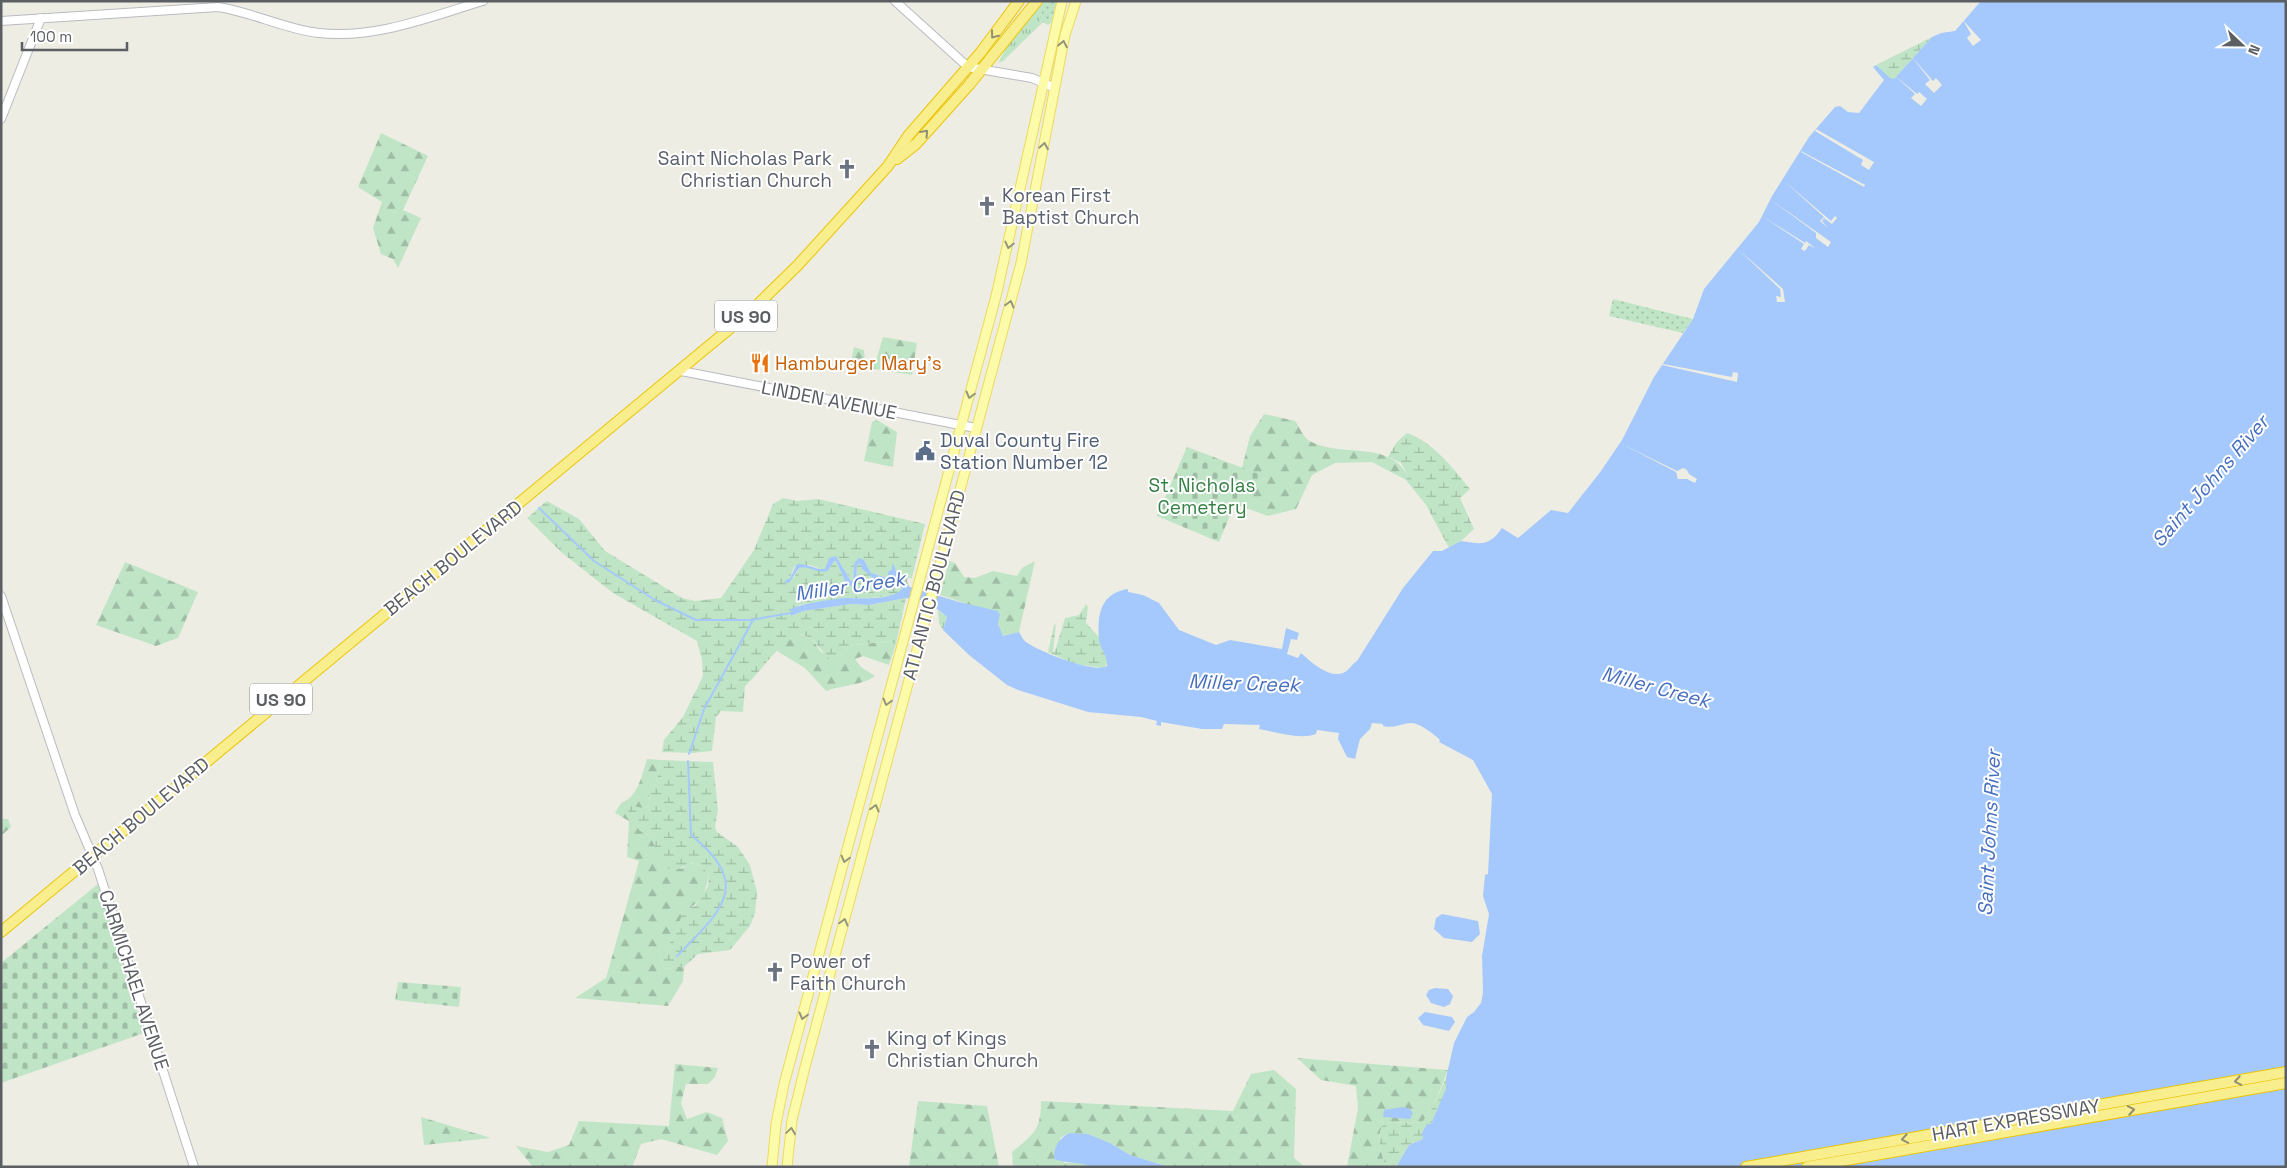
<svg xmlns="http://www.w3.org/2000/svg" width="2287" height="1168" viewBox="0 0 2287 1168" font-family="'Space Grotesk',sans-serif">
  <defs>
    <pattern id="grass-tufts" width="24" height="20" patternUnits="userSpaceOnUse" patternTransform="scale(1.25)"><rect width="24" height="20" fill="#c0e5c6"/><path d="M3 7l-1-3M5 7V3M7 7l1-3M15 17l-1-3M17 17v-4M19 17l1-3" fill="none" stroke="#9fbda4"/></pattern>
    <pattern id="forest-firs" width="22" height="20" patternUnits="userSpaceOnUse" patternTransform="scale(1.25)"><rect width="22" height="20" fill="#c0e5c6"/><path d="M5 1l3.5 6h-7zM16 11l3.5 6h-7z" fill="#9fbda4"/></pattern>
    <pattern id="wetland-marsh" width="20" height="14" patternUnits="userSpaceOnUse" patternTransform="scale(1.25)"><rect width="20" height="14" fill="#c0e5c6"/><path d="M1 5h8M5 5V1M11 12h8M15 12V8" fill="none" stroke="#9fbda4"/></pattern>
    <pattern id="cemetery-stones" width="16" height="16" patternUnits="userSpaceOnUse" patternTransform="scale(1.25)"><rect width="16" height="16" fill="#c0e5c6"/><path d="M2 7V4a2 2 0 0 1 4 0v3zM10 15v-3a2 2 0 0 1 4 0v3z" fill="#9fbda4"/></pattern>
    <pattern id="park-dots" width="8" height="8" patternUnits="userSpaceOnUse" patternTransform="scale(1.25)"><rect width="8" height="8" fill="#c0e5c6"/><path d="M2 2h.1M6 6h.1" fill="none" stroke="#9fbda4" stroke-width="1.8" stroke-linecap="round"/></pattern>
  </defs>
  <rect width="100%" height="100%" fill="#eeede3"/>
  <!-- grass -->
  <path fill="url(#grass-tufts)" d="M 1038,9 L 1042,12 L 1040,21 L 1042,23 L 1003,61 L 998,63 L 1009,43 Z"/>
  <!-- forest -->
  <g fill="url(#forest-firs)">
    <path d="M 381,133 L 428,156 L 403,210 L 421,218 L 398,268 L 393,259 L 381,254 L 373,228 L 382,202 L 358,187 Z"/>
    <path d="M 883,337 L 917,343 L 912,375 L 850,365 L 854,347 L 864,350 L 865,362 L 875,364 Z"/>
    <path d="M 1264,414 L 1295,421 C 1299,426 1303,436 1308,440 C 1341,459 1386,439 1408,475 L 1406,480 L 1372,462 L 1335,463 L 1312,475 L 1296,509 L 1268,516 L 1235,504 L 1238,495 L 1266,478 L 1242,468 L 1250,436 Z"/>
    <path d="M 877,420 L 897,432 L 893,467 L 864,461 L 872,422 Z"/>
    <path d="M 949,561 L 955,563 L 964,577 L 975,578 L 993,571 L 1017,576 L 1022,568 L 1035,561 L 1019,632 L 1003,636 L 998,624 L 1000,615 L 940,595 Z"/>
    <path d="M 125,562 L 198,592 L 178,638 L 156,646 L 96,625 Z"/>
    <path d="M 800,634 L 812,639 L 821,652 L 838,659 L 852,645 L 884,642 L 896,644 L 889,665 L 863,656 L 855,659 L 861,667 L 875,676 C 861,686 842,685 826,691 L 805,668 L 777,651 L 788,638 Z"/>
    <path d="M 647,759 L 661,760 L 657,780 L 649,795 L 650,804 L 645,808 L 639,830 L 650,836 L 655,846 L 681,869 L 690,863 L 701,866 L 709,874 C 707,889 701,904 685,910 L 661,962 L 665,969 L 676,966 L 684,967 L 683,981 L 668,1006 L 575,998 L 606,978 L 639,861 L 627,857 L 629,821 L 615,813 L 621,803 C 638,797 642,775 647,759 Z"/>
    <path d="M 1,819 L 8,819 L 11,827 L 1,836 Z"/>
    <path d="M 1297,1058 L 1448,1070 L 1434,1105 L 1422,1123 L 1384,1122 C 1375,1139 1382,1150 1385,1167 L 1347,1167 L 1358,1108 L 1356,1086 L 1321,1080 Z"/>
    <path d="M 675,1064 L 718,1068 L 715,1077 L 708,1084 L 686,1084 L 681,1103 L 687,1119 L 707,1112 L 722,1118 L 728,1141 L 717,1155 L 661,1139 L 641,1144 L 632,1167 L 533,1167 L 516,1146 L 548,1152 L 569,1145 L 579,1121 L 669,1126 Z"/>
    <path d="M 1274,1070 L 1296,1089 L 1294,1158 L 1305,1167 L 1169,1167 L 1130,1155 L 1110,1143 L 1088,1134 L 1069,1133 L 1060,1138 L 1064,1163 L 1083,1163 L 1092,1167 L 1013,1167 L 1012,1152 C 1034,1134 1041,1130 1041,1101 L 1233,1111 L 1251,1074 Z"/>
    <path d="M 918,1101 L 987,1106 L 999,1167 L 909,1167 Z"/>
    <path d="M 421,1117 L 491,1138 L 424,1145 Z"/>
  </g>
  <!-- wetland -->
  <g fill="url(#wetland-marsh)">
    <path d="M 1932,37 L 1894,79 L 1890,79 L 1876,65 Z"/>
    <path d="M 1407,433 C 1432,441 1454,469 1470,489 L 1460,498 L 1474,529 L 1461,541 L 1449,548 L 1426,505 L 1406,480 L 1408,475 L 1401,463 L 1388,457 L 1396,443 Z"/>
    <path d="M 783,498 L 797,501 L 818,499 L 925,524 L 912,578 L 908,578 L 907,582 L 910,587 L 893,579 L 892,569 L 888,578 L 871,573 L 864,560 L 854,564 L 853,581 L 851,581 L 836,556 L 826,569 L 821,569 L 810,565 L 794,567 L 790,578 L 783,582 L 794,577 L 799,568 C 808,565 818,572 828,571 L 834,561 L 836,561 L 846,583 L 856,583 L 857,566 L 860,563 C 877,591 889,573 902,589 C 890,602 858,596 842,599 C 828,600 814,604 799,605 L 792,616 L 803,611 L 852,604 L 869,605 L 906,598 L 896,644 L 884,642 L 852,645 L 838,659 L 829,659 L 812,639 L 801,634 C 777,643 764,669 745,686 L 743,712 L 721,711 L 716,717 L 712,751 L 693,753 L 662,752 L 664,740 L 683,717 L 703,676 L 702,660 L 697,641 L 613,593 L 561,552 L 527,518 L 547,501 L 579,519 L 605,551 L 682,598 L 695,601 L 721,598 L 754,550 L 773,504 Z"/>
    <path d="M 1086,604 L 1088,607 L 1086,623 L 1099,637 L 1108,662 L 1104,668 L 1074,664 L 1048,652 L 1054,625 L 1056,624 L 1053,652 L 1055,651 L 1065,618 L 1079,615 Z"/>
    <path d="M 938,610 L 947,617 L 943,630 L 939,623 Z"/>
    <path d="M 661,760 L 713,762 L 718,810 L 715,827 L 717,832 L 738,847 L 750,865 L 757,892 L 755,913 L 750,926 L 730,950 L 698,954 L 684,967 L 676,966 L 665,969 L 661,962 L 685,909 L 695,906 L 708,886 L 709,874 L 701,866 L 691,863 L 672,872 L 662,863 L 650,836 L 639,830 L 628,812 L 631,806 L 645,808 L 650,804 L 649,795 L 657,780 Z"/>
    <path d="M 1446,1078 L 1446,1089 L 1441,1104 L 1423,1139 L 1409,1145 L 1396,1167 L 1385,1167 C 1382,1150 1375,1139 1384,1122 L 1422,1123 L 1434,1105 Z"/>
  </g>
  <!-- cemetery -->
  <g fill="url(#cemetery-stones)">
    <path d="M 1187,447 L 1267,477 L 1238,496 L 1219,542 L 1157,516 Z"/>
    <path d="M 98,884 L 144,1033 L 1,1083 L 1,963 Z"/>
    <path d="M 398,982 L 461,987 L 459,1007 L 395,1000 Z"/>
  </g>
  <!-- park -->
  <g fill="url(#park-dots)">
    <path d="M 1045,1 L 1057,1 L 1051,23 L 1048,25 L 1040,21 L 1042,12 L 1038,9 Z"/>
    <path d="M 1613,299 L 1693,319 L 1683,333 L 1609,316 Z"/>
  </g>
  <!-- water -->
  <g fill="#a5c9fc">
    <path d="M 1981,1 L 2286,1 L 2286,1167 L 1396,1167 L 1409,1145 L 1423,1139 L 1422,1133 L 1427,1124 L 1431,1124 L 1446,1089 L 1446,1078 L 1454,1043 L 1467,1017 L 1474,1012 L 1481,1003 L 1483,993 L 1482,956 L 1489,914 L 1483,896 L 1485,875 L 1488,874 L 1492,794 L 1473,760 L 1439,742 L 1440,740 C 1434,734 1421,724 1412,723 C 1402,723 1394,729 1383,726 L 1383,724 L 1372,723 L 1370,729 L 1360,739 L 1355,759 L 1347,757 L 1338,739 L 1339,733 L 1317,730 L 1316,734 C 1299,740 1277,732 1259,729 L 1260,725 L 1224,724 L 1222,729 L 1202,729 L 1161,722 L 1161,726 L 1156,725 L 1157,721 L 1141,717 L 1088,712 L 1018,690 L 1007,685 L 969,655 L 943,630 L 947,617 L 936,608 L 922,601 L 906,598 L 869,605 L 852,604 L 803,611 L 791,616 L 791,609 C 800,604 833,599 845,598 C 860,598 891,601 902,589 L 899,585 L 897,588 L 894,587 L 894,583 L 893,585 L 879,579 L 878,584 L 873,584 L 873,578 L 862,569 L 860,563 L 857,566 L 856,583 L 851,586 L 846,583 L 836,561 L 834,561 L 828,571 C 817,574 809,565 799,568 L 789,583 L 783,582 L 790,578 L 797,564 C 807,563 816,570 825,569 L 829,558 L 836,556 L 851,581 L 853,581 L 854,564 L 859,558 L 864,560 L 871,573 L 888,578 L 888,572 L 892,569 L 892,564 L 894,565 L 897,575 L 894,579 L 898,579 L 910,587 L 959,602 L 998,611 L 1000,615 L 998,624 L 1003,636 L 1019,632 C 1021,635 1023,640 1026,642 C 1038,651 1094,674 1107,666 C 1108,656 1100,649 1099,639 C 1097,616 1100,593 1128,589 L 1128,592 L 1143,595 L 1159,603 L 1179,630 L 1216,645 L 1230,640 L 1282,649 L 1286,628 L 1299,633 L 1297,640 L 1291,639 L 1287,654 L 1298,658 L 1301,653 C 1311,662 1330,680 1345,672 C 1350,669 1352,664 1357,661 L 1403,588 L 1433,551 L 1442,551 L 1461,541 C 1481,544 1489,547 1502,528 L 1518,538 L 1551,510 L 1568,513 L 1601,471 L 1622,440 L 1654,377 L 1693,319 L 1704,289 L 1759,222 L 1772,196 L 1809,137 L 1835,107 L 1840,106 L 1848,112 L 1859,113 L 1884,80 L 1873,67 L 1876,65 L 1890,78 L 1894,79 L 1932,37 L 1941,33 L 1955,31 Z"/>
    <path d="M 1442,914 L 1478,921 L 1480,934 L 1472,942 L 1444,938 L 1434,929 L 1436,918 Z"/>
    <path d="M 1435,988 L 1448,989 L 1453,996 L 1450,1004 L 1444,1007 L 1431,1003 L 1426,995 L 1429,990 Z"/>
    <path d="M 1425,1012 L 1452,1017 L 1455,1022 L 1449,1031 L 1423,1025 L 1418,1018 Z"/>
    <path d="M 1403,1107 L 1410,1109 L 1413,1113 L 1410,1119 L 1383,1117 L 1384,1110 Z"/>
    <path d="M 1069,1133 L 1088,1134 L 1110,1143 L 1130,1155 L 1169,1167 L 1092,1167 C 1079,1161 1067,1164 1054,1159 C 1054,1146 1058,1140 1069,1133 Z"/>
  </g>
  <!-- pier -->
  <g fill="#eeede3">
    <path d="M 1963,20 L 1981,40 L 1973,46 L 1967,38 L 1971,34 Z"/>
    <path d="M 1911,56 L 1933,81 L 1936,78 L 1942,85 L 1934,93 L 1925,84 L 1930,80 Z"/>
    <path d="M 1894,75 L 1917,94 L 1919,92 L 1927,99 L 1921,106 L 1911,98 L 1915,94 Z"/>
    <path d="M 1816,129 L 1874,162 L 1869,170 L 1861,165 L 1863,160 L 1815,131 Z"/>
    <path d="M 1801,151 L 1865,185 L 1864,187 L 1801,152 Z"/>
    <path d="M 1783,180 L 1831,221 L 1835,216 L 1837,218 L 1832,224 L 1824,218 L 1822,221 L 1828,228 L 1820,221 L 1824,217 Z"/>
    <path d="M 1770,199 L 1831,242 L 1828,247 L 1816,238 L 1816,233 Z"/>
    <path d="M 1762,216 L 1805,243 L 1806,241 L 1816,249 L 1809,245 L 1805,251 L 1801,249 L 1804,244 Z"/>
    <path d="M 1738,249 L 1783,289 L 1785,302 L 1777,302 L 1776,296 L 1781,297 L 1780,289 Z"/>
    <path d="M 1663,364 L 1732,377 L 1733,372 L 1738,373 L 1737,382 L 1662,365 Z"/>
    <path d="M 1620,443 L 1677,471 L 1683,468 L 1687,470 L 1689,474 L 1697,479 L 1695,483 L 1687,479 L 1678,479 L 1676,472 Z"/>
  </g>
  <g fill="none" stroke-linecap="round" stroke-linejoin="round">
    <!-- stream -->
    <g stroke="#a5c9fc" stroke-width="2">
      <path d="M 539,508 L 594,561 L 655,600 L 696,620 L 751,620 L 791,613"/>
      <path d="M 689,754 L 704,709 L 753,620"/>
      <path d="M 677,956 C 722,910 753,885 691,835 L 688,761"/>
    </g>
    <defs>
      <g id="secondary">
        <path d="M 895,1 L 968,67 L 1032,78 L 1055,88"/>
        <path d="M 1,21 L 218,7 C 252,12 284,29 319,33 C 376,39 429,17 483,1"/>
        <path d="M 1,119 L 41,18"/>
        <path d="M 681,371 L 976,428"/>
        <path d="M 1,596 L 75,815 L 98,869 L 194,1167"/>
      </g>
      <g id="primary">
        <path d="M 772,1167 L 776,1124 L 784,1084 L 996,296 L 1062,1"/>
        <path d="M 787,1167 L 792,1120 L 805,1067 L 1021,263 L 1065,35 L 1076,1"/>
      </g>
      <g id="highway">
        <path d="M 897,159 L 916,144 L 969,85 L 1037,1"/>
        <path d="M 1,932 L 751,311 L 798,265 L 888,166 L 908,136 L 981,52 L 1019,1"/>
        <path d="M 1746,1167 L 2286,1072"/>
        <path d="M 1807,1167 L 2286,1083"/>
      </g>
    </defs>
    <!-- secondary casing -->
    <use href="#secondary" stroke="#b9bbc1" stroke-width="10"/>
    <!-- primary casing -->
    <use href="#primary" stroke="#edda5d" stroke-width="11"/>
    <!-- highway casing -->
    <use href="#highway" stroke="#eac507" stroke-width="12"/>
    <!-- secondary -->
    <use href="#secondary" stroke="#fff" stroke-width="8"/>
    <!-- primary -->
    <use href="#primary" stroke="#fcfba9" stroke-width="9"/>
    <!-- highway -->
    <use href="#highway" stroke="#f9ee8e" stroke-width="10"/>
  </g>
  <!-- one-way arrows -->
  <defs><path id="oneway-chevron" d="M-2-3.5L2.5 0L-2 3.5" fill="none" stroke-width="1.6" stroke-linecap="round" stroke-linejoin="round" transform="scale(1.25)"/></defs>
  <g stroke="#929072">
    <use href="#oneway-chevron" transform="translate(994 35) rotate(127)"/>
    <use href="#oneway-chevron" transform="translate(925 133) rotate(-48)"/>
    <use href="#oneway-chevron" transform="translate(2238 1081) rotate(170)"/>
    <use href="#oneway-chevron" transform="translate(2131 1110) rotate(-10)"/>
    <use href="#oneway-chevron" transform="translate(1905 1139) rotate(170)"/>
  </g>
  <g stroke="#93957c">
    <use href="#oneway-chevron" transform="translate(1063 44) rotate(-79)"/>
    <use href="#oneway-chevron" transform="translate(1044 146) rotate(-80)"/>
    <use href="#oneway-chevron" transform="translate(1009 245) rotate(103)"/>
    <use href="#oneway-chevron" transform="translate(1010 304) rotate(-75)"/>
    <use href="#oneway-chevron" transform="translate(970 395) rotate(105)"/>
    <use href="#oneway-chevron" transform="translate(887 702) rotate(105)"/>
    <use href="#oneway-chevron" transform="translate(875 808) rotate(-75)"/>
    <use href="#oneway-chevron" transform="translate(845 859) rotate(105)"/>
    <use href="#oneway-chevron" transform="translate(844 922) rotate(-75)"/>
    <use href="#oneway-chevron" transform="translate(803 1016) rotate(105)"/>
    <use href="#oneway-chevron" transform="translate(791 1131) rotate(-82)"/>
  </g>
  <!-- icons -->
  <defs>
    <symbol id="church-bare" viewBox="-9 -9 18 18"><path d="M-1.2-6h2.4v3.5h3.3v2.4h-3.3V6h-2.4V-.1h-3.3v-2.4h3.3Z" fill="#6b7280" stroke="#fff" stroke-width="2.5" paint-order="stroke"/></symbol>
    <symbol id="restaurant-bare" viewBox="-9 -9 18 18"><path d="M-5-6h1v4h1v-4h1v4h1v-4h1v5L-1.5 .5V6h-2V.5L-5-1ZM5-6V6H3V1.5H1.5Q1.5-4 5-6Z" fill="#e8710a" stroke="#fff" stroke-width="2.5" paint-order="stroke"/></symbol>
    <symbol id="civic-bare" viewBox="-9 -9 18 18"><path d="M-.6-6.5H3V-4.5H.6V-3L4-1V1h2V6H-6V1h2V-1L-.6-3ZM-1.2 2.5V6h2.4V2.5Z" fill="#5c6f8a" stroke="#fff" stroke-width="2.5" paint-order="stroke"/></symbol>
  </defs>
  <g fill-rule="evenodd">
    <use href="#church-bare" x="833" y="155" width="28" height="28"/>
    <use href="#church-bare" x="973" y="192" width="28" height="28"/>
    <use href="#restaurant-bare" x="746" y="349" width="28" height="28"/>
    <use href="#civic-bare" x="911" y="437" width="28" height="28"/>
    <use href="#church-bare" x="761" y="958" width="28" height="28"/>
    <use href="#church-bare" x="858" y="1035" width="28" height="28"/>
  </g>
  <g text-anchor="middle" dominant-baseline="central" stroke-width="4" stroke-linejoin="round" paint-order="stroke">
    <!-- shield labels -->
    <g fill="#fff" stroke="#8c8e92" stroke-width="1">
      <rect x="715" y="300.5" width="62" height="31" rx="4"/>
      <rect x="250" y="683.5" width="62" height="31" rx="4"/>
    </g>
    <g font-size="18" font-weight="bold" fill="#5b5e63">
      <text x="746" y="316">US 90</text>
      <text x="281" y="699">US 90</text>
    </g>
    <!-- worship labels -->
    <g font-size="19" fill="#5b616d" stroke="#fff" text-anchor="start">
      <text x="832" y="158" text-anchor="end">Saint Nicholas Park<tspan x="832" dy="22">Christian Church</tspan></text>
      <text x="1002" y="195">Korean First<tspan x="1002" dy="22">Baptist Church</tspan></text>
      <text x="790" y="961">Power of<tspan x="790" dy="22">Faith Church</tspan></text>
      <text x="887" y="1038">King of Kings<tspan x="887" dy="22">Christian Church</tspan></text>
    </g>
    <!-- food labels -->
    <g font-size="19" fill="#c56008" stroke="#fff" text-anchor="start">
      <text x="775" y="363">Hamburger Mary's</text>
    </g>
    <!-- street labels -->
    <g font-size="19" fill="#5b5e63" stroke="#fff">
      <text transform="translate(829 400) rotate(11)">LINDEN AVENUE</text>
      <text transform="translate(453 558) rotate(-39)">BEACH BOULEVARD</text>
      <text transform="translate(934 585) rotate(-75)">ATLANTIC BOULEVARD</text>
      <text transform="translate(141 816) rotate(-40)">BEACH BOULEVARD</text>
      <text transform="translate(134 980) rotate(72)">CARMICHAEL AVENUE</text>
      <text transform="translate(2016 1120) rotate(-10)">HART EXPRESSWAY</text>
    </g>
    <!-- service labels -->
    <g font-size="19" fill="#4e5e75" stroke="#fff" text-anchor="start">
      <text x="940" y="440">Duval County Fire<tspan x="940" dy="22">Station Number 12</tspan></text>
    </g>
    <!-- park labels -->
    <g font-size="19" fill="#368045" stroke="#fff">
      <text x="1202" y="485">St. Nicholas<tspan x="1202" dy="22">Cemetery</tspan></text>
    </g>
    <!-- water labels -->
    <g font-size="20" font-style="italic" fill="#4870bf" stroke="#fff">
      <text transform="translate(2210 481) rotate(-49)">Saint Johns River</text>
      <text transform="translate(850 586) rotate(-8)">Miller Creek</text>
      <text transform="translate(1244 683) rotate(2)">Miller Creek</text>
      <text transform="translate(1656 687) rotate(15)">Miller Creek</text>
      <text transform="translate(1989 833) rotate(-87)">Saint Johns River</text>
    </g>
  </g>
  <!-- border -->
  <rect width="2287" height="1168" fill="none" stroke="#5b5e63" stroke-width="5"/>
  <!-- north arrow -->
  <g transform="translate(2242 45) rotate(112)" stroke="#ffffff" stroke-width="4" paint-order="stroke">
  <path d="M0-4L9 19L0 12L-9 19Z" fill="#5b5e63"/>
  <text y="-8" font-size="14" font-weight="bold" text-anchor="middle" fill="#5b5e63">N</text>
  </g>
  <!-- scale -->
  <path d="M22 42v8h105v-8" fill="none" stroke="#5b5e63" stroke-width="2.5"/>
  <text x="30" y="42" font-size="15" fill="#5b5e63" stroke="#ffffff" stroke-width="4" paint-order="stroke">100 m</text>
</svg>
